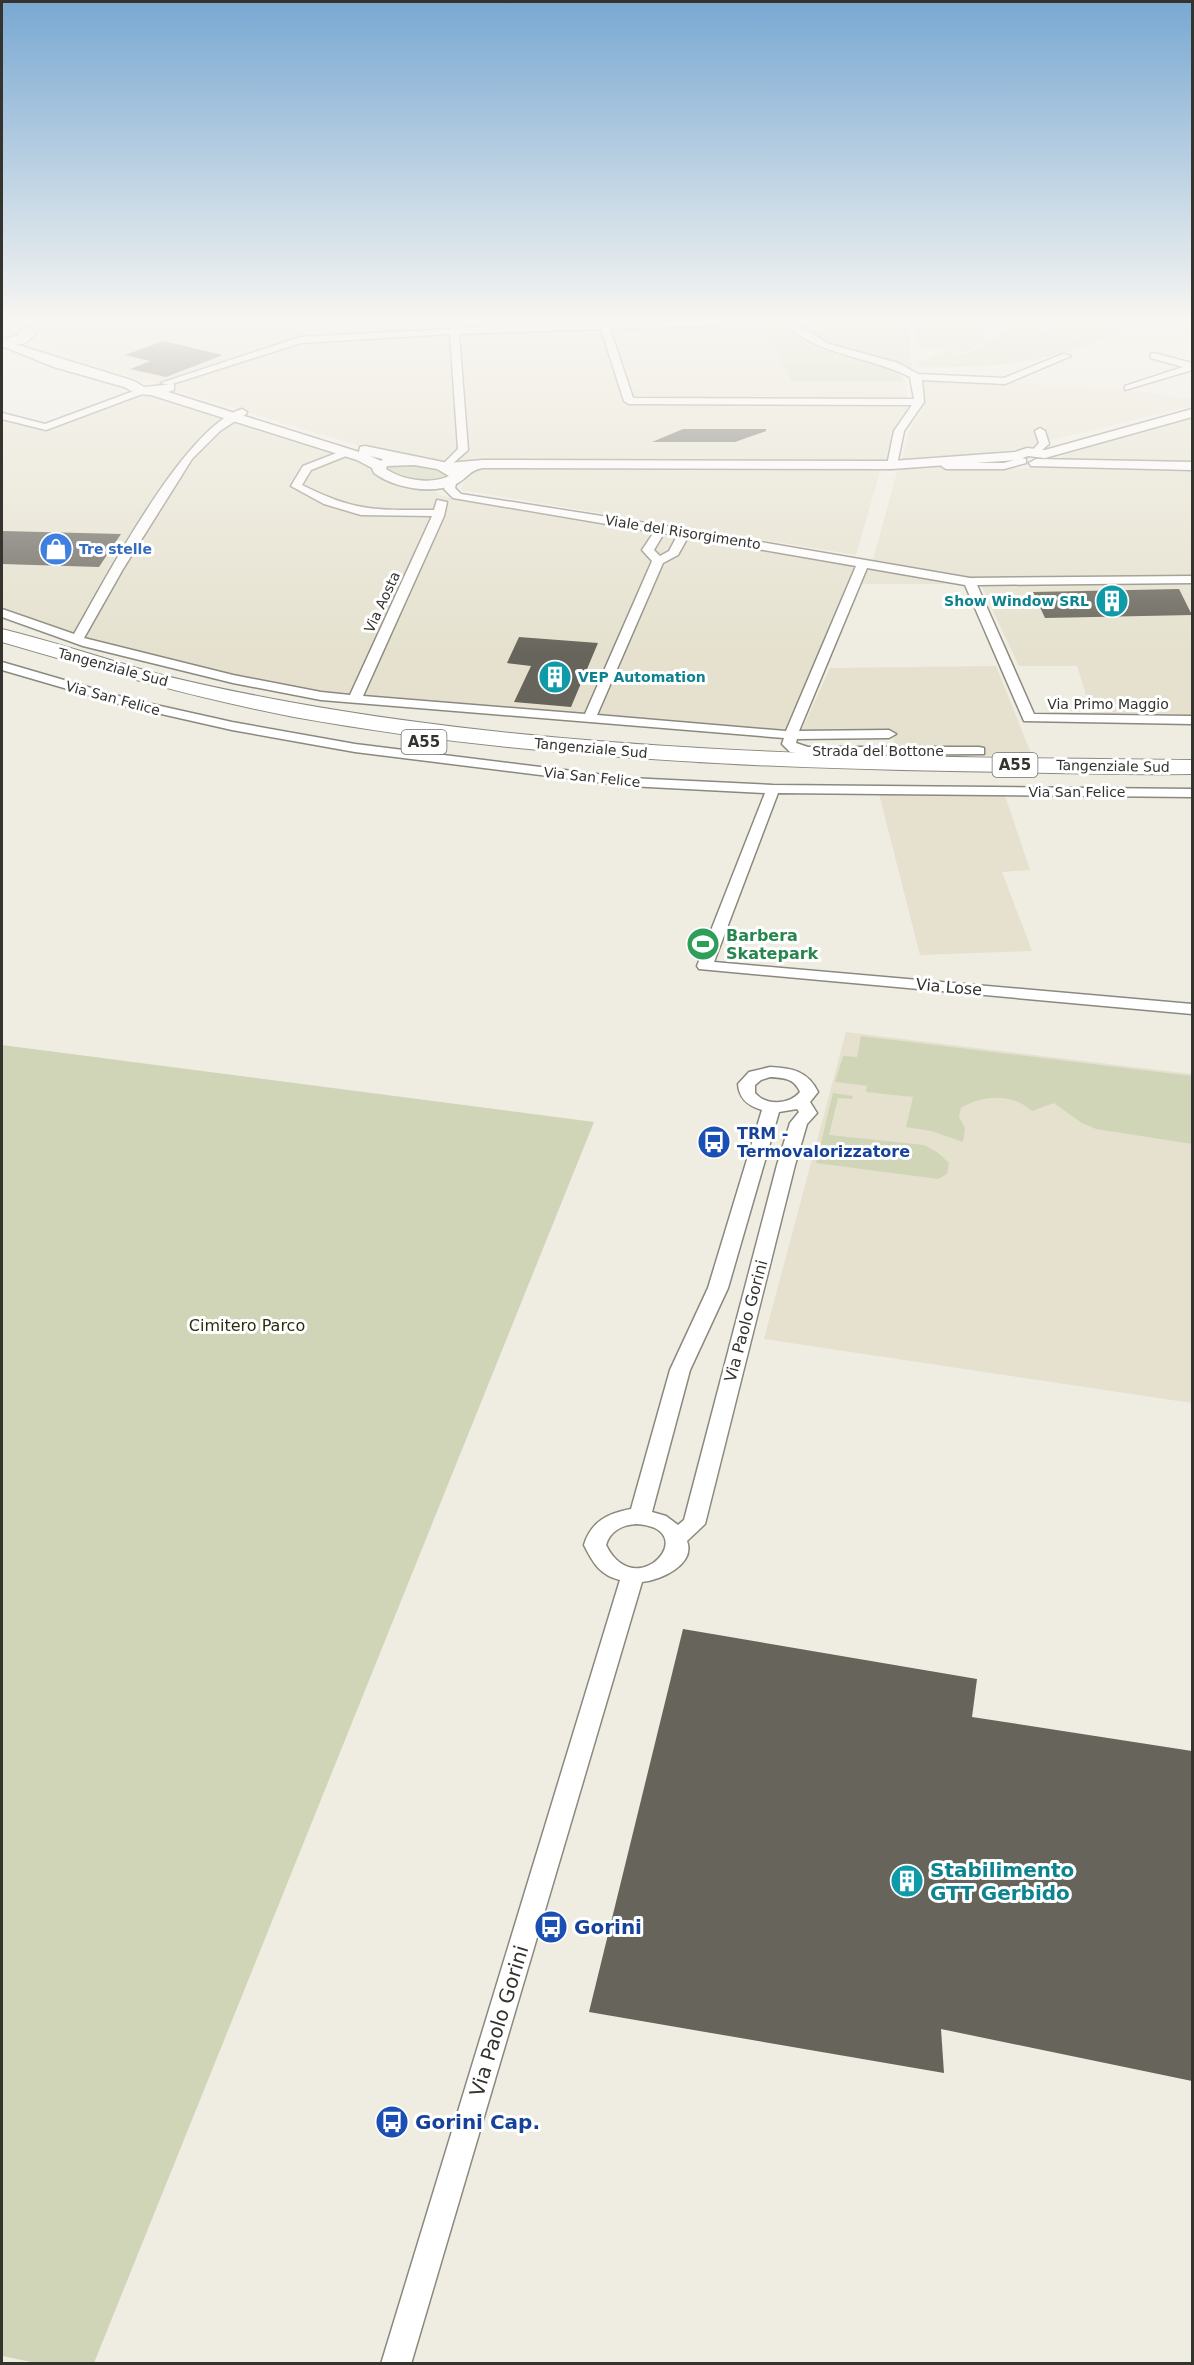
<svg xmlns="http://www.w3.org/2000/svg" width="1194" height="2365" viewBox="0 0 1194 2365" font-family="'DejaVu Sans',sans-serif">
  <rect width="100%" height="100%" fill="#efece1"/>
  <!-- built -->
  <g fill="#e5e1ce">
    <path d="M 55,322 L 403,322 L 406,336 L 760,323 L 792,381 L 905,381 L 909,408 L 895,431 L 886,463 L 436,461 L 388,454 L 349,443 L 80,361 L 41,340 L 42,327 Z"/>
    <path d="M 921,378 L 1123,389 L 1191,399 L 1192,406 L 1039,443 L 1035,447 L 902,462 L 909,431 L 925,402 Z"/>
    <path d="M 135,391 L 164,397 L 357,459 L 382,478 L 427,488 L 443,496 L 857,566 L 786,730 L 324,692 L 238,676 L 82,637 L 2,608 L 2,412 L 49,424 Z"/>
    <path d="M 1192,417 L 1192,463 L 1077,462 L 1058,458 L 1088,444 Z"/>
    <path d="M 471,467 L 881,468 L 856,555 L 461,490 Z"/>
    <path d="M 898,468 L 1192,468 L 1192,714 L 1092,713 L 1077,666 L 1019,666 L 978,579 L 873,560 Z"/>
    <path d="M 869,567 L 958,584 L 862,584 Z"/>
    <path d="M 996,666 L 1032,756 L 898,755 L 891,731 L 801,732 L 830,668 Z"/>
    <path d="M 879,794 L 1005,796 L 1030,870 L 1002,872 L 1032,951 L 920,955 Z"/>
    <path d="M 846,1032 L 1192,1074 L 1192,1403 L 764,1339 Z"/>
  </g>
  <!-- green -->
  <g fill="#d1d5b8">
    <path d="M 809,322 L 908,322 L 912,370 L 828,344 L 807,332 L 805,325 Z"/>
    <path d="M 915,322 L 1002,322 L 977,335 L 988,338 L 966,352 L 918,347 Z"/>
    <path d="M 1015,322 L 1133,322 L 1100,342 Z"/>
    <path d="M 760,323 L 782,324 C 793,334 804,343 820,349 C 839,357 896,364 905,381 L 792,381 Z"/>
    <path d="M 1018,324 L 1096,343 C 1041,363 978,369 920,367 L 918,363 L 942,351 L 966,354 Z"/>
    <path d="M 407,463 L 444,472 L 448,477 L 445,480 L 424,481 L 386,470 L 389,465 Z"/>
    <path d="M 861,1036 L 1192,1076 L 1192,1144 L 1096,1129 L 1082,1123 L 1054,1103 L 1032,1111 C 1012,1093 983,1095 961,1108 L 959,1117 L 965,1128 L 963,1142 L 931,1131 L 906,1127 L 913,1097 L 866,1092 L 867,1086 L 835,1082 L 843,1056 L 857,1057 Z"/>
    <path d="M 2,1045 L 594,1122 L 94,2363 L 36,2363 L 2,2356 Z"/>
    <path d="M 833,1093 L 853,1096 L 852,1099 L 838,1098 L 829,1135 L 924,1145 L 937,1152 L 949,1163 L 947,1174 L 938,1179 L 816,1163 Z"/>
  </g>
  <!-- building -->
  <g fill="#67655b">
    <path d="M 163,341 L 223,355 L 166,377 L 130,369 L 150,361 L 125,355 Z"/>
    <path d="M 683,429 L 766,429 L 766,431 L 735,442 L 652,442 Z"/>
    <path d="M 2,531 L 121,534 L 99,567 L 2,564 Z"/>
    <path d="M 1179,589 L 1192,615 L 1045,618 L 1033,592 Z"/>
    <path d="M 519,637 L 598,643 L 571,707 L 514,702 L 531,666 L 507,663 Z"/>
    <path d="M 683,1629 L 977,1679 L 972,1717 L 1192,1751 L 1192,2081 L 941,2029 L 944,2073 L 589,2012 Z"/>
  </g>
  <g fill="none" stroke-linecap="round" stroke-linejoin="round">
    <defs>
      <g id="street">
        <path d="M 452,322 L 460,322 L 459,328 L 599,322 L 734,322 L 730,325 L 610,329 L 633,398 L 914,399 L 910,377 C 873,357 810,354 784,322 L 794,322 L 829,344 L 898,363 L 918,374 L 1004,378 L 1063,354 L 1071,356 L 1005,384 L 922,380 L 924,402 L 904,431 L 897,465 L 892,468 L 887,465 L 894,431 L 912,405 L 629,404 L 624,401 L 601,329 L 459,334 L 468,450 L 444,471 L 439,468 L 458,449 L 450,334 L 301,343 L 169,385 L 161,383 L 300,337 L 450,329 Z"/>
        <path d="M 1154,353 L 1192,363 L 1192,370 L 1125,390 L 1125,386 L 1183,367 L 1151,358 L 1151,354 Z"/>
        <path d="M 142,388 L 147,391 L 145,393 L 46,430 L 2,419 L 2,413 L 45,424 Z"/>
        <path d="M 242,409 L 247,412 L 246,414 L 220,431 L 192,459 L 123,569 L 84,638 L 233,675 L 321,692 L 350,695 L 432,516 L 361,515 L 324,504 L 291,486 L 303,466 L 347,449 L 352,452 L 351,454 L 311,470 L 302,485 C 356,512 375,510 434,510 L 437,500 L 447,502 L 444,516 L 363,696 L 585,714 L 652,561 L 642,550 L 654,532 L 453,498 L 444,489 L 447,480 L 452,477 L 457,480 L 455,488 L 461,494 L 685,529 L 970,578 L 1192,576 L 1192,583 L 977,585 L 1034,714 L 1192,716 L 1192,724 L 1024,721 L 965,585 L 867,568 L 799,731 L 889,730 L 896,734 L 889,738 L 797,739 L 796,743 L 808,747 L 979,747 L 984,748 L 984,754 L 808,755 L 790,752 L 782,744 L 784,738 L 321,700 L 233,683 L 83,646 L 2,617 L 2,609 L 74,634 C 105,580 184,427 242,409 ZM 664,533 L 677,536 L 669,551 L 660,556 L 654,550 ZM 688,537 L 856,566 L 786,731 L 597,715 L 663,563 L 678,555 Z"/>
        <path d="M 1040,428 L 1045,431 L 1049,444 L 1036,455 L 1031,452 L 1039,443 L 1035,431 Z"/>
        <path d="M 1022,458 L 1026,459 L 1026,463 L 1004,469 L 946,469 L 941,466 L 946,463 L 1004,463 Z"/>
        <path d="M 2,662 L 129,699 L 232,722 L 355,744 L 629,778 L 773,785 L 1192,789 L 1192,797 L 778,793 L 714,962 L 1192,1004 L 1192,1014 L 699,969 L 697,966 L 765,793 L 629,786 L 355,752 L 232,730 L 126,706 L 2,670 Z"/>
        <path d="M 770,1067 C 792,1068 808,1071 818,1092 L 810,1102 L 817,1113 L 807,1124 L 795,1165 L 705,1524 L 687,1541 C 696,1565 660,1580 642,1582 L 411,2364 L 381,2364 L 620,1580 C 600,1575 593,1563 584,1545 C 591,1521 609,1513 631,1509 L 670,1370 L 708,1288 L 762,1110 C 748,1106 739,1099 738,1084 L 749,1072 ZM 770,1077 C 784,1078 794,1078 800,1092 C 789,1105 766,1106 755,1093 L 755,1085 L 761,1080 ZM 797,1109 L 799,1112 L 790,1123 L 777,1165 L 684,1520 L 678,1525 L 666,1516 L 652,1512 L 690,1370 L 728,1288 L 779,1112 ZM 636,1524 C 705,1528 636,1606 606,1545 C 610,1531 622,1525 636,1524 Z"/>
      </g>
      <g id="secondary">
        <path d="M 2,340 L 134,381 L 144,387 L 174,384 L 174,390 L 168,392 L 359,452 L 360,447 L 365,446 L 448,463 L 483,460 L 892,461 L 1015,452 L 1027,448 L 1045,450 L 1192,409 L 1192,417 L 1045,458 L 1028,456 L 1017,460 L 892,469 L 483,468 C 469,470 467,479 456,484 C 432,495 394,488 374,473 L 372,468 L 357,460 L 151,395 L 137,394 L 124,387 L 54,367 L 2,346 ZM 370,456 L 383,459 L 381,461 ZM 414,465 L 437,469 L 449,476 C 431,485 402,480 386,469 L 387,466 Z"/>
        <path d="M 1036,459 L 1192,462 L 1192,470 L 1031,466 L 1029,463 Z"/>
      </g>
      <path id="primary" d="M 28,327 L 36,333 L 26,343 L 2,347 L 2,339 L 17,336 L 23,328 Z"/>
      <path id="highway" d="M 2,629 C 51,641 99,657 147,671 C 195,684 246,694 295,703 C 591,756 892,757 1192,760 L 1192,774 C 1112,775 1031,772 951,771 C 731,767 511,756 294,717 C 195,698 98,670 2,642 Z"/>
    </defs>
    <!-- street casing -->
    <use href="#street" stroke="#8b897e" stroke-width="3"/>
    <!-- secondary casing -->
    <use href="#secondary" stroke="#8b897e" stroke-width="3"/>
    <!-- primary casing -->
    <use href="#primary" stroke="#8b897e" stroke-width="3"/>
    <!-- highway casing -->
    <use href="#highway" stroke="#8b897e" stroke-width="2"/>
    <!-- street -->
    <use href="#street" fill="#fff" fill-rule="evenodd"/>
    <!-- secondary -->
    <use href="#secondary" fill="#fff" fill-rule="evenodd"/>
    <!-- primary -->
    <use href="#primary" fill="#fff" fill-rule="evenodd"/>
    <!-- highway -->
    <use href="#highway" fill="#fff" fill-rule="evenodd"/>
  </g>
  <!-- sky -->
  <linearGradient id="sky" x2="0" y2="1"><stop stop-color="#78a8d2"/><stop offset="0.49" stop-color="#f8f6f2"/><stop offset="1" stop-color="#f8f6f2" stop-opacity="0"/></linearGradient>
  <rect width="1194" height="653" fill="url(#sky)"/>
  <!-- icons -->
  <defs>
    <symbol id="shop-disc" viewBox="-11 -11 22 22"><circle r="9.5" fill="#3f7fe0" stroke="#fff"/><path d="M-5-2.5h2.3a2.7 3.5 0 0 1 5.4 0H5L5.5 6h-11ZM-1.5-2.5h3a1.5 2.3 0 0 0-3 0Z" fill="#fff"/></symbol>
    <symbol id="building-disc" viewBox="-11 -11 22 22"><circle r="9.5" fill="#0f9aa8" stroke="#fff"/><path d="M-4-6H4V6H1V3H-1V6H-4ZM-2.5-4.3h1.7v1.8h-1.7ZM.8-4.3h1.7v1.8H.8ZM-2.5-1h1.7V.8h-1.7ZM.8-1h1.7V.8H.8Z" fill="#fff"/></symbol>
    <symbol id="stadium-disc" viewBox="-11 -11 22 22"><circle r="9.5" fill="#2e9e5b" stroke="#fff"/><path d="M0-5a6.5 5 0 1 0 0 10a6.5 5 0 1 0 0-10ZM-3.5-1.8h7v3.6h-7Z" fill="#fff"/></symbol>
    <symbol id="bus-disc" viewBox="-11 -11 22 22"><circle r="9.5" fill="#1a4fb4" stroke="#fff"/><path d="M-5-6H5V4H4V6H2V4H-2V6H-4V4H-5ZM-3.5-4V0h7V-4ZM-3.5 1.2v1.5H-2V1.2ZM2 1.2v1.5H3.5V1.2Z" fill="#fff"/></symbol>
  </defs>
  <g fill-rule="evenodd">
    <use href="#shop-disc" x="37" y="530" width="38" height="38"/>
    <use href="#building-disc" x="1093" y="582" width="38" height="38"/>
    <use href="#building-disc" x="536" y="658" width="38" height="38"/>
    <use href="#stadium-disc" x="684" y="925" width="38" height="38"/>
    <use href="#bus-disc" x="695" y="1123" width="38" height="38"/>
    <use href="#building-disc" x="888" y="1862" width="38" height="38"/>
    <use href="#bus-disc" x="532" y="1908" width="38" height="38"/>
    <use href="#bus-disc" x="373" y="2103" width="38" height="38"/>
  </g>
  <g text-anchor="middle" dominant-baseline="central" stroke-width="6" stroke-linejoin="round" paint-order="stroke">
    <!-- far-street labels -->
    <g font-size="14" fill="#34332e" stroke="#fff">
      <text transform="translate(683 532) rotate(9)">Viale del Risorgimento</text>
      <text transform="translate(382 602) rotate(-65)">Via Aosta</text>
      <text transform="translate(113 667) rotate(15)">Tangenziale Sud</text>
      <text transform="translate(113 698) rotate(15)">Via San Felice</text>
      <text x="1108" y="704">Via Primo Maggio</text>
      <text transform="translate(591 748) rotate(5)">Tangenziale Sud</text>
      <text x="878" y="751">Strada del Bottone</text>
      <text transform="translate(1113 766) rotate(1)">Tangenziale Sud</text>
      <text transform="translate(592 777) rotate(6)">Via San Felice</text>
      <text x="1077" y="792">Via San Felice</text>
    </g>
    <!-- far-shop labels -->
    <g font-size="14" font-weight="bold" fill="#366cbe" stroke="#fff" text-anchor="start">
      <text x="79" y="549">Tre stelle</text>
    </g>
    <!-- far-culture labels -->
    <g font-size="14" font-weight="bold" fill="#0d838f" stroke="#fff" text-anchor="end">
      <text x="1089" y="601">Show Window SRL</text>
      <text x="578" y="677" text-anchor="start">VEP Automation</text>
    </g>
    <!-- shield labels -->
    <g fill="#fff" stroke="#71706d" stroke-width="1.5">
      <rect x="401.5" y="730" width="45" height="24" rx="4.5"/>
      <rect x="992.5" y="753" width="45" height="24" rx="4.5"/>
    </g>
    <g font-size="15" font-weight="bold" fill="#34332e">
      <text x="424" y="742">A55</text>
      <text x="1015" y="765">A55</text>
    </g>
    <!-- leisure labels -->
    <g font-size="16" font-weight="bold" fill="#27864d" stroke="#fff" text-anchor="start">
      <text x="726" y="935">Barbera<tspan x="726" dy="18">Skatepark</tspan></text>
    </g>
    <!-- street labels -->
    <g font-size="16" fill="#34332e" stroke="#fff">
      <text transform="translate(949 987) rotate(5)">Via Lose</text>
      <text transform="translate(746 1321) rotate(-75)">Via Paolo Gorini</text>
    </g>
    <!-- transit labels -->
    <g font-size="16" font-weight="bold" fill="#164399" stroke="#fff" text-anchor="start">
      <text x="737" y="1133">TRM -<tspan x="737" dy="18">Termovalorizzatore</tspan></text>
    </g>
    <!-- park labels -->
    <g font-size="16" fill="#2b2e0c" stroke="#fff">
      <text x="247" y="1325">Cimitero Parco</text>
    </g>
    <!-- near-culture labels -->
    <g font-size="20" font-weight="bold" fill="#0d838f" stroke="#fff" text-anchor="start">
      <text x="930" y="1870">Stabilimento<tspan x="930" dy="23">GTT Gerbido</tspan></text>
    </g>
    <!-- near-transit labels -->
    <g font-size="20" font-weight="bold" fill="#164399" stroke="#fff" text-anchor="start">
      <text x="574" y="1927">Gorini</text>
      <text x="415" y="2122">Gorini Cap.</text>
    </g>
    <!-- near-street labels -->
    <g font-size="20" fill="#34332e" stroke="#fff">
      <text transform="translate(499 2021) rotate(-73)">Via Paolo Gorini</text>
    </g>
  </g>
  <!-- border -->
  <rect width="1194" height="2365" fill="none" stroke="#34332e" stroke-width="6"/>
</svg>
